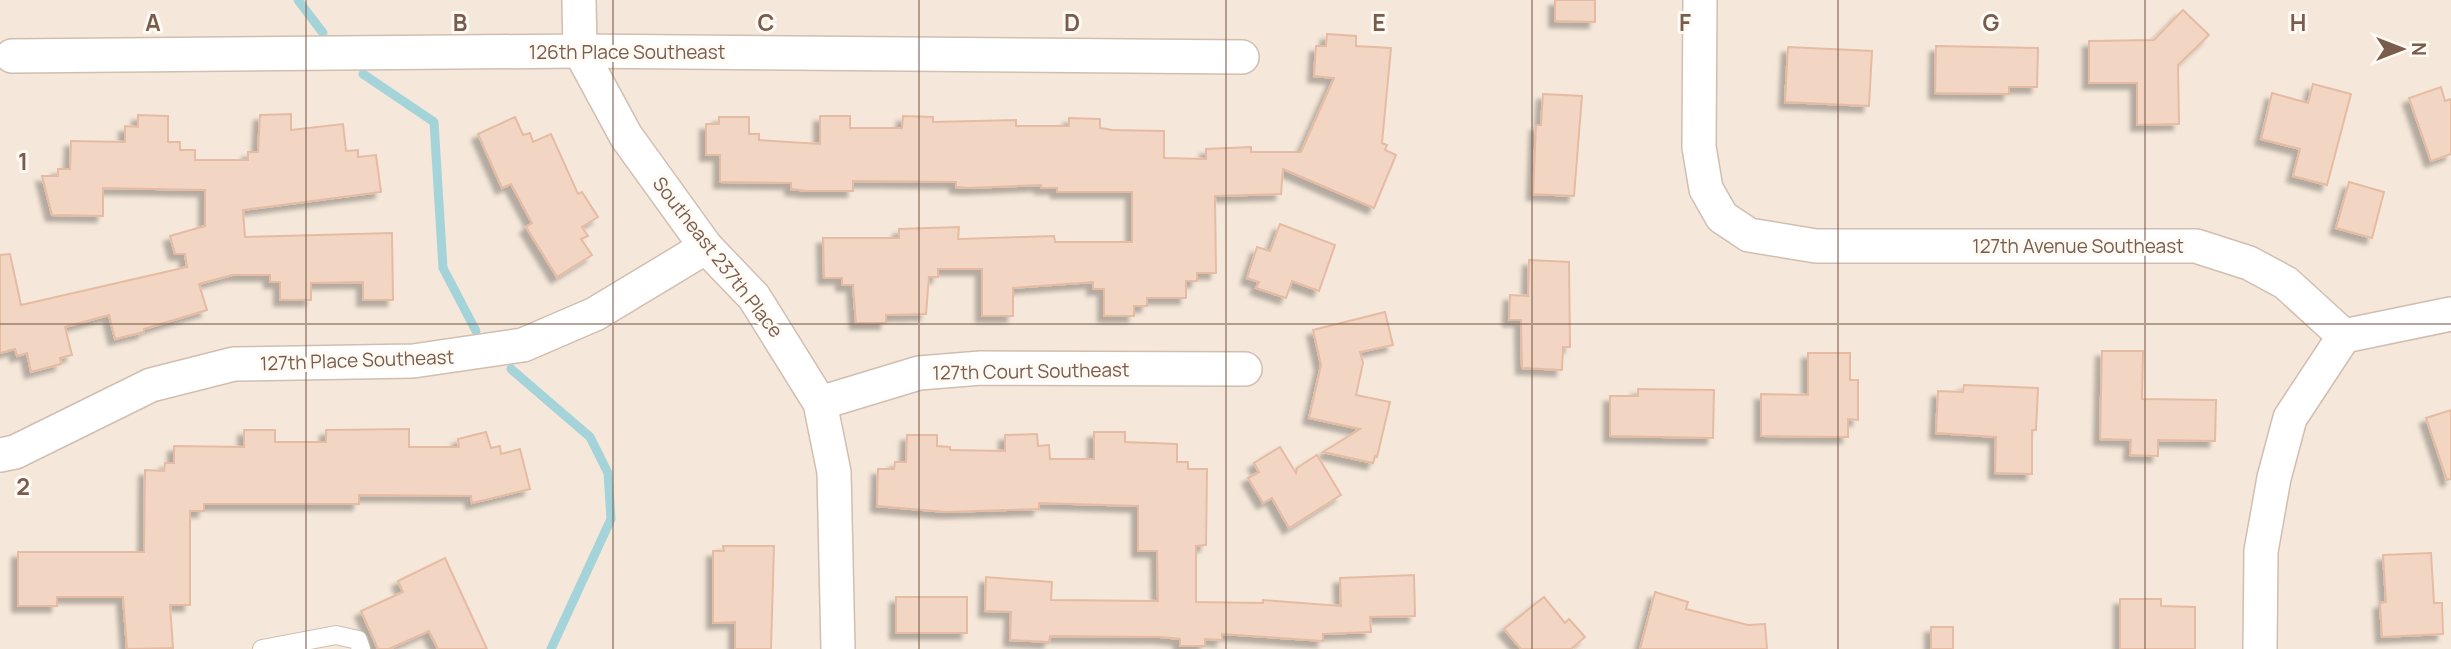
<svg xmlns="http://www.w3.org/2000/svg" width="2451" height="649" viewBox="0 0 2451 649" font-family="Manrope,sans-serif">
  <defs>
    <filter id="shadow"><feDropShadow dx="-6" dy="6" stdDeviation="2" flood-color="#0004"/></filter>
  </defs>
  <rect width="100%" height="100%" fill="#fdf6ec"/>
  <!-- residential -->
  <rect fill="#f5e8da" x="0" y="0" width="2451" height="649"/>
  <g fill="none" stroke-linecap="round" stroke-linejoin="round">
    <!-- stream -->
    <g stroke="#a5d3da" stroke-width="9">
      <path d="M 298,0 L 323,33"/>
      <path d="M 363,74 L 434,122 L 443,268 L 476,331"/>
      <path d="M 511,369 L 590,437 L 608,473 L 611,519 L 551,649"/>
    </g>
  </g>
  <!-- building -->
  <g fill="#f3d5c3" stroke="#e6bba3" stroke-width="2" filter="url(#shadow)">
    <path d="M 1555,0 L 1595,0 L 1595,22 L 1555,21 Z"/>
    <path d="M 2183,10 L 2209,35 L 2178,65 L 2179,124 L 2137,125 L 2137,83 L 2089,83 L 2089,41 L 2154,40 Z"/>
    <path d="M 1327,34 L 1356,36 L 1356,46 L 1391,48 L 1382,143 L 1387,145 L 1385,150 L 1396,155 L 1374,208 L 1283,169 L 1281,194 L 1215,196 L 1216,273 L 1197,273 L 1197,281 L 1186,281 L 1186,298 L 1147,298 L 1147,306 L 1134,306 L 1134,316 L 1104,316 L 1104,289 L 1093,289 L 1093,282 L 1013,288 L 1013,316 L 982,316 L 982,269 L 938,269 L 938,277 L 929,277 L 926,314 L 886,315 L 886,323 L 856,323 L 853,285 L 842,285 L 842,278 L 824,278 L 823,238 L 899,238 L 899,229 L 959,227 L 958,239 L 1054,236 L 1055,242 L 1132,242 L 1132,192 L 1057,192 L 1057,188 L 1041,188 L 1041,185 L 968,188 L 956,187 L 956,182 L 853,181 L 853,191 L 808,191 L 791,189 L 791,183 L 720,182 L 720,155 L 706,155 L 706,124 L 719,124 L 719,117 L 749,117 L 749,134 L 759,134 L 759,140 L 820,144 L 820,116 L 850,116 L 850,128 L 902,128 L 903,116 L 933,117 L 933,122 L 1016,120 L 1016,126 L 1069,126 L 1069,118 L 1100,119 L 1100,128 L 1112,130 L 1164,131 L 1164,158 L 1206,159 L 1206,149 L 1251,147 L 1251,152 L 1301,152 L 1334,78 L 1314,76 L 1316,46 L 1326,46 Z"/>
    <path d="M 1936,46 L 2038,48 L 2037,87 L 2009,87 L 2009,94 L 1935,93 Z"/>
    <path d="M 1788,47 L 1872,51 L 1869,106 L 1785,102 Z"/>
    <path d="M 2313,84 L 2351,94 L 2327,185 L 2293,176 L 2300,149 L 2261,139 L 2272,93 L 2308,103 Z"/>
    <path d="M 2441,87 L 2445,101 L 2451,99 L 2451,154 L 2431,161 L 2409,98 Z"/>
    <path d="M 1543,94 L 1582,96 L 1574,196 L 1533,194 L 1536,125 L 1541,125 Z"/>
    <path d="M 291,114 L 291,130 L 343,124 L 346,151 L 358,150 L 358,157 L 376,155 L 381,192 L 243,210 L 245,237 L 392,233 L 393,300 L 363,300 L 363,282 L 311,283 L 311,300 L 280,300 L 280,282 L 270,282 L 270,275 L 232,275 L 199,284 L 207,310 L 144,329 L 144,332 L 115,339 L 109,315 L 65,327 L 72,355 L 60,358 L 61,364 L 31,372 L 27,353 L 17,356 L 15,349 L 0,353 L 0,255 L 10,254 L 21,305 L 187,267 L 185,254 L 175,254 L 170,236 L 205,226 L 205,190 L 103,188 L 103,216 L 52,215 L 42,176 L 58,176 L 58,169 L 70,169 L 71,141 L 125,142 L 125,126 L 138,127 L 138,115 L 168,116 L 168,142 L 180,142 L 180,150 L 195,150 L 195,160 L 248,160 L 248,152 L 258,152 L 260,115 Z"/>
    <path d="M 515,117 L 523,135 L 530,133 L 533,142 L 551,134 L 578,194 L 582,192 L 598,217 L 582,227 L 588,236 L 581,239 L 592,255 L 557,277 L 526,227 L 532,223 L 511,184 L 502,188 L 478,134 Z"/>
    <path d="M 2349,182 L 2384,192 L 2372,238 L 2336,228 Z"/>
    <path d="M 1280,224 L 1335,245 L 1319,291 L 1292,281 L 1286,298 L 1256,288 L 1259,282 L 1247,278 L 1257,247 L 1270,251 Z"/>
    <path d="M 1529,260 L 1569,262 L 1570,347 L 1563,347 L 1562,370 L 1522,368 L 1521,320 L 1509,320 L 1510,295 L 1528,296 Z"/>
    <path d="M 1385,312 L 1393,345 L 1360,352 L 1363,363 L 1356,395 L 1390,402 L 1377,457 L 1375,456 L 1373,463 L 1323,452 L 1360,429 L 1309,418 L 1321,365 L 1313,330 Z"/>
    <path d="M 2102,351 L 2143,351 L 2142,399 L 2216,400 L 2215,441 L 2158,440 L 2158,456 L 2130,455 L 2131,440 L 2100,439 Z"/>
    <path d="M 1808,353 L 1850,353 L 1850,380 L 1858,380 L 1858,420 L 1848,419 L 1848,437 L 1761,436 L 1761,394 L 1808,395 Z"/>
    <path d="M 1964,385 L 2038,388 L 2036,430 L 2032,430 L 2032,474 L 1995,473 L 1996,437 L 1936,433 L 1938,391 L 1963,392 Z"/>
    <path d="M 1638,389 L 1714,390 L 1713,438 L 1610,436 L 1610,396 L 1638,396 Z"/>
    <path d="M 2451,410 L 2451,479 L 2447,480 L 2426,418 Z"/>
    <path d="M 409,429 L 409,447 L 459,447 L 458,439 L 486,432 L 491,448 L 500,446 L 501,454 L 520,449 L 530,489 L 472,503 L 471,496 L 359,495 L 359,504 L 204,504 L 204,511 L 190,511 L 190,605 L 170,605 L 173,648 L 127,649 L 123,597 L 57,597 L 57,606 L 18,606 L 18,552 L 144,552 L 145,470 L 164,471 L 165,463 L 174,463 L 174,446 L 244,447 L 244,430 L 275,430 L 275,442 L 326,442 L 326,430 Z"/>
    <path d="M 1094,432 L 1125,432 L 1125,442 L 1177,444 L 1177,462 L 1188,462 L 1188,469 L 1207,469 L 1206,545 L 1196,546 L 1196,602 L 1263,603 L 1263,600 L 1341,606 L 1340,578 L 1414,575 L 1415,616 L 1370,617 L 1371,632 L 1323,634 L 1323,641 L 1222,634 L 1222,640 L 1205,639 L 1205,646 L 1180,646 L 1180,639 L 1160,637 L 1050,636 L 1049,642 L 1010,640 L 1011,612 L 985,611 L 986,577 L 1052,582 L 1051,600 L 1158,601 L 1157,551 L 1138,551 L 1138,506 L 1039,503 L 1039,509 L 946,512 L 877,506 L 878,469 L 894,469 L 895,462 L 906,462 L 907,435 L 937,435 L 937,446 L 950,447 L 950,450 L 1005,451 L 1005,435 L 1037,434 L 1038,446 L 1049,445 L 1050,459 L 1094,459 Z"/>
    <path d="M 1280,447 L 1296,473 L 1297,468 L 1317,455 L 1341,495 L 1289,528 L 1272,498 L 1263,503 L 1248,478 L 1259,472 L 1254,463 Z"/>
    <path d="M 723,546 L 774,546 L 771,649 L 735,649 L 735,622 L 713,623 L 713,551 L 724,551 Z"/>
    <path d="M 2431,553 L 2434,603 L 2442,603 L 2443,634 L 2382,637 L 2380,603 L 2386,602 L 2383,555 Z"/>
    <path d="M 445,558 L 487,649 L 438,649 L 429,631 L 389,649 L 378,649 L 361,611 L 403,592 L 398,581 Z"/>
    <path d="M 1655,592 L 1688,602 L 1686,609 L 1748,625 L 1765,624 L 1767,649 L 1640,649 Z"/>
    <rect x="896" y="597" width="71" height="36"/>
    <path d="M 1544,597 L 1565,623 L 1569,619 L 1585,637 L 1571,649 L 1521,649 L 1504,629 Z"/>
    <path d="M 2120,599 L 2161,599 L 2161,606 L 2195,607 L 2195,649 L 2120,649 Z"/>
    <rect x="1931" y="627" width="22" height="22"/>
  </g>
  <g fill="none" stroke-linecap="round" stroke-linejoin="round">
    <defs>
      <path id="lane" d="M 262,649 L 336,635 L 358,640 L 361,649"/>
      <g id="street">
        <path d="M 579,0 L 580,51 L 626,136 L 706,247 L 754,297 L 820,403 L 834,472 L 838,649"/>
        <path d="M 1700,0 L 1699,147 L 1706,189 L 1722,217 L 1749,235 L 1816,246 L 2196,246 L 2249,263 L 2286,283 L 2344,336 L 2451,314"/>
        <path d="M 12,56 L 580,51 L 1242,57"/>
        <path d="M 820,403 L 919,373 L 981,368 L 1245,369"/>
        <path d="M 0,455 L 15,452 L 151,385 L 234,364 L 413,361 L 523,345 L 595,314 L 706,247"/>
        <path d="M 2260,649 L 2261,551 L 2274,478 L 2290,418 L 2344,336"/>
      </g>
    </defs>
    <!-- lane casing -->
    <use href="#lane" stroke="#d1beb0" stroke-width="20"/>
    <!-- street casing -->
    <use href="#street" stroke="#d1beb0" stroke-width="36"/>
    <!-- lane -->
    <use href="#lane" stroke="#fff" stroke-width="18"/>
    <!-- street -->
    <use href="#street" stroke="#fff" stroke-width="33"/>
  </g>
  <!-- grid -->
  <path fill="none" stroke="#7a5c4d" stroke-width="2" stroke-opacity="0.55" d="M 306,0 L 306,649M 613,0 L 613,649M 919,0 L 919,649M 1226,0 L 1226,649M 1532,0 L 1532,649M 1838,0 L 1838,649M 2145,0 L 2145,649M 0,324 L 2451,324"/>
  <g text-anchor="middle" dominant-baseline="central" stroke-width="6" stroke-linejoin="round" paint-order="stroke">
    <!-- street labels -->
    <g font-size="19" fill="#7a5c4d" stroke="#fffaf3">
      <text x="627" y="52">126th Place Southeast</text>
      <text x="2078" y="246">127th Avenue Southeast</text>
      <text transform="translate(718 257) rotate(52)">Southeast 237th Place</text>
      <text transform="translate(357 360) rotate(-2)">127th Place Southeast</text>
      <text transform="translate(1031 371) rotate(-1)">127th Court Southeast</text>
    </g>
  </g>
  <g font-size="23" text-anchor="middle" font-weight="bold" fill="#7a5c4d" stroke="#fffaf3" stroke-width="6" stroke-linejoin="round" paint-order="stroke">
    <text x="153" y="31">A</text>
    <text x="460" y="31">B</text>
    <text x="766" y="31">C</text>
    <text x="1072" y="31">D</text>
    <text x="1379" y="31">E</text>
    <text x="1685" y="31">F</text>
    <text x="1991" y="31">G</text>
    <text x="2298" y="31">H</text>
    <text x="23" y="170">1</text>
    <text x="23" y="495">2</text>
  </g>
  <!-- north arrow -->
  <g transform="translate(2402 49) rotate(90)" stroke="#fffaf3" stroke-width="5" paint-order="stroke">
  <path d="M0-5L12 26L0 18L-12 26Z" fill="#7a5c4d"/>
  <text y="-10" font-size="19" font-weight="bold" text-anchor="middle" fill="#7a5c4d">N</text>
  </g>
</svg>
